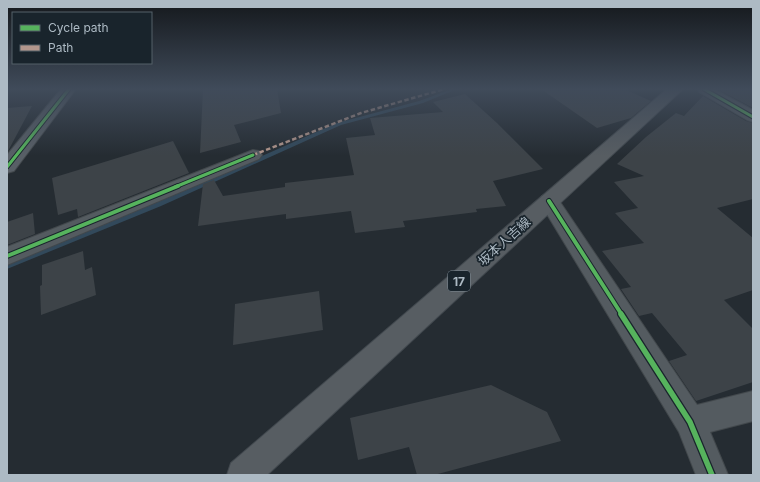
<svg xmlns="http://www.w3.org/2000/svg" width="760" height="482" viewBox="0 0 760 482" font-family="Inter,'Noto Sans JP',sans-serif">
  <rect width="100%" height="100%" fill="#252c32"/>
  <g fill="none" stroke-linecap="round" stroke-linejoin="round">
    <!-- stream -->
    <path fill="#32495b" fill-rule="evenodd" d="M 452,89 L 457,89 L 423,103 L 341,125 L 161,206 L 7,269 L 7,263 L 157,202 L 337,123 L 419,101 Z"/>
  </g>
  <!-- building -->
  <g fill="#3d4348">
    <path d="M 203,89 L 277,89 L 281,113 L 234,125 L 241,142 L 200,153 Z"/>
    <path d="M 541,89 L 624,89 L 651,101 L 631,118 L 597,128 Z"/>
    <path d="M 717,89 L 753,89 L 753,108 Z"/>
    <path d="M 465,94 L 497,123 L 543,169 L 493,181 L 506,206 L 476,209 L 477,212 L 403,221 L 405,227 L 355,233 L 351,211 L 286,219 L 286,214 L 198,226 L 203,184 L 214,180 L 223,196 L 285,187 L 285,183 L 354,175 L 346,138 L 375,135 L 370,118 L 443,112 L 433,102 Z"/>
    <path d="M 703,96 L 746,121 L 753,123 L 753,199 L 717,208 L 753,238 L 753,290 L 724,300 L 753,329 L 753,382 L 696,401 L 669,361 L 687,355 L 652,313 L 639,316 L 621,289 L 631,287 L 602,251 L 644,243 L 615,213 L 638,208 L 614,182 L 644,176 L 617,164 L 646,137 L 676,113 L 684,116 Z"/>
    <path d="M 32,106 L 7,153 L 7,108 Z"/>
    <path d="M 173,141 L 189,173 L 78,217 L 77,209 L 58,215 L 52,178 Z"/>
    <path d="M 33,213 L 35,234 L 7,245 L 7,222 Z"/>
    <path d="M 83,251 L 85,270 L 92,267 L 96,295 L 41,315 L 40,286 L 42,285 L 42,265 Z"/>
    <path d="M 319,291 L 323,330 L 233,345 L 235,304 Z"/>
    <path d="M 491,385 L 547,412 L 561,441 L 434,475 L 417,475 L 409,447 L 358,460 L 350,418 Z"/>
  </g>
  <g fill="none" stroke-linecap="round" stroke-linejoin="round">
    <defs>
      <g id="street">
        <path d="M 697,89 L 714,89 L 753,110 L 753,122 L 747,120 L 699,92 Z"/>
        <path d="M 253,150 L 259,151 L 262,155 L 259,159 L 7,265 L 7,247 Z"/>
        <path d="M 549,194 L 556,196 L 697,405 L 753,391 L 753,421 L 710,432 L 728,475 L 696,475 L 679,432 L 539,201 L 542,196 Z"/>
      </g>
      <path id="secondary" d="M 61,89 L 76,89 L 14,171 L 7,173 L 7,155 Z"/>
      <path id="primary" d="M 667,89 L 683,89 L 267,475 L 227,475 L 231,463 Z"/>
    </defs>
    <!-- street casing -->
    <use href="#street" stroke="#42484c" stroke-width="2"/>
    <!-- secondary casing -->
    <use href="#secondary" stroke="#42484c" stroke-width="2"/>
    <!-- primary casing -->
    <use href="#primary" stroke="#42494f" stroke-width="2"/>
    <!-- street -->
    <use href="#street" fill="#545b60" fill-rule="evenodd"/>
    <!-- secondary -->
    <use href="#secondary" fill="#585f66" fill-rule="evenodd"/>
    <!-- primary -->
    <use href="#primary" fill="#575d62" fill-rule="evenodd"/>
    <!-- quiet -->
    <path stroke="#b2968c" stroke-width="2.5" stroke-dasharray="4.5 2.5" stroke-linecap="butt" d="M 253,155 L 361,113 L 444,89"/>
    <defs>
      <g id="cycleway-far2">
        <path d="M 704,89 L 753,117"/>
        <path d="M 7,167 L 69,89"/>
        <path d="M 175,187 L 253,155"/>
      </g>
      <g id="cycleway-far1">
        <path d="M 549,201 L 622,315"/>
        <path d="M 7,256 L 178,186"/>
      </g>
      <path id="cycleway" d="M 621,314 L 690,422 L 712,475"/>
    </defs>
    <!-- cycleway-far2 casing -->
    <use href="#cycleway-far2" stroke="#19242c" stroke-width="5"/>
    <!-- cycleway-far1 casing -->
    <use href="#cycleway-far1" stroke="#19242c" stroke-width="6"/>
    <!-- cycleway casing -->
    <use href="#cycleway" stroke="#19242c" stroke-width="8"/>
    <!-- cycleway-far2 -->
    <use href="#cycleway-far2" stroke="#56b35d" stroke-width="3"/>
    <!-- cycleway-far1 -->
    <use href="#cycleway-far1" stroke="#56b35d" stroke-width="4"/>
    <!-- cycleway -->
    <use href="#cycleway" stroke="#56b35d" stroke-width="5.5"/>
  </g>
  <!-- sky -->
  <linearGradient id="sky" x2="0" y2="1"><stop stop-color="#14181c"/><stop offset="0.57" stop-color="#404b5a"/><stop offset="1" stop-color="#404b5a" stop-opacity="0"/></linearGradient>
  <rect width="760" height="156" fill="url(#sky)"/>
  <g text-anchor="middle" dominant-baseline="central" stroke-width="3.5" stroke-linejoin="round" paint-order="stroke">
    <!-- shield labels -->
    <rect fill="#19242c" stroke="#818d96" stroke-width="1" x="448" y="271" width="22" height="20" rx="3"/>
    <g font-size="12" font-weight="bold" fill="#adbac4">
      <text x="459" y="281">17</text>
    </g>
    <!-- street labels -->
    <g font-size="13" fill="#adbac4" stroke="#19242c">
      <text transform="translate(504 241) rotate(-42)">坂本人吉線</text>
    </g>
  </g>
  <!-- border -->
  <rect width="760" height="482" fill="none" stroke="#adbac4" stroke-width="16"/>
  <!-- legend -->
  <rect x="12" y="12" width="140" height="52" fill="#19242c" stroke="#546069"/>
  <rect x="20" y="25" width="20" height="6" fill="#56b35d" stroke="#546069"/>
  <text x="48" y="32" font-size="12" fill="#adbac4">Cycle path</text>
  <rect x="20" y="45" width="20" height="6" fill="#b2968c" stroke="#546069"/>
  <text x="48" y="52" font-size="12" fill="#adbac4">Path</text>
</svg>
